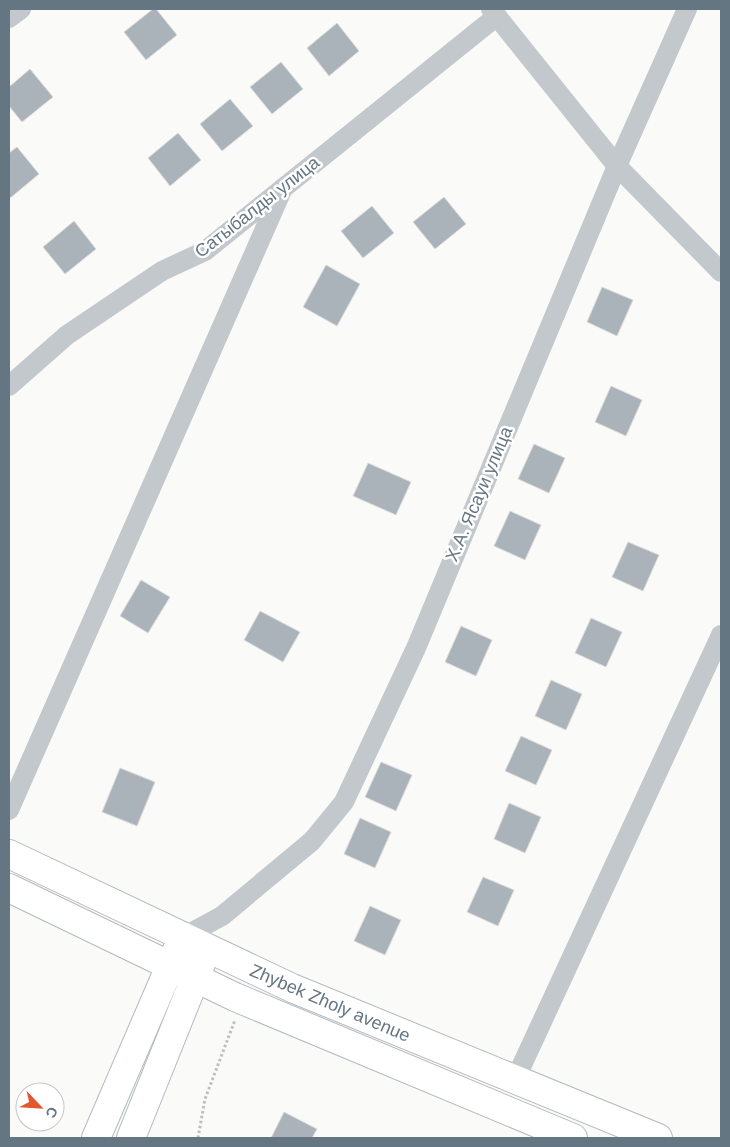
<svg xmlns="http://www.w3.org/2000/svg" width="730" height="1147" viewBox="0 0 730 1147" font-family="Arial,sans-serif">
  <rect width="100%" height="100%" fill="#fafaf8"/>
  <!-- building -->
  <g fill="#aab3b9" stroke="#dcdcda">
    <path d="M 153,9 L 156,9 L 177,35 L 146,60 L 124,32 Z"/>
    <path d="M 337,23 L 359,51 L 329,76 L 307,48 Z"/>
    <path d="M 281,62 L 303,89 L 272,114 L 250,87 Z"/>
    <path d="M 30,69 L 53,97 L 22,122 L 9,106 L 9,87 Z"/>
    <path d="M 230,99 L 253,126 L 222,151 L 200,124 Z"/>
    <path d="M 178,133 L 201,160 L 170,186 L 148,158 Z"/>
    <path d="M 17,147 L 39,174 L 9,199 L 9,153 Z"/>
    <path d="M 444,197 L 466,224 L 435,249 L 413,222 Z"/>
    <path d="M 372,206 L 394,233 L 363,258 L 341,231 Z"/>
    <path d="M 74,221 L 96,249 L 65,274 L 43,247 Z"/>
    <path d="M 326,265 L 360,284 L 337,326 L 303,307 Z"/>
    <path d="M 602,287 L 633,300 L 617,336 L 587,322 Z"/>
    <path d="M 611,386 L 642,400 L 626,436 L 595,422 Z"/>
    <path d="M 534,444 L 565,458 L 549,493 L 518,479 Z"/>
    <path d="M 368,463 L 411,482 L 396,515 L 353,496 Z"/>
    <path d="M 510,511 L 541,525 L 525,560 L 494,546 Z"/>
    <path d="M 628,542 L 659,555 L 643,591 L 612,577 Z"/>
    <path d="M 141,580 L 170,597 L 148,633 L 120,616 Z"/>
    <path d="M 260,611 L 300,632 L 283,662 L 244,640 Z"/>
    <path d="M 591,618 L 622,632 L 606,667 L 575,653 Z"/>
    <path d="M 461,626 L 492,640 L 476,676 L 445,662 Z"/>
    <path d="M 551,680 L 582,694 L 566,730 L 535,716 Z"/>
    <path d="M 521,736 L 552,750 L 536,785 L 505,771 Z"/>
    <path d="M 381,762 L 412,775 L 396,811 L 365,797 Z"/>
    <path d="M 120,768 L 155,782 L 137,826 L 102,812 Z"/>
    <path d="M 509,803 L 541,817 L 525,853 L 494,839 Z"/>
    <path d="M 360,818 L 391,832 L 375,868 L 344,854 Z"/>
    <path d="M 483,877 L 514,890 L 498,926 L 467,912 Z"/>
    <path d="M 370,906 L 401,920 L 385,955 L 354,941 Z"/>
    <path d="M 284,1112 L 317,1129 L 312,1138 L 271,1138 Z"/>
  </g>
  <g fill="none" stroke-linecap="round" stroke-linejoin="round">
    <defs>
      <g id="secondary">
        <path d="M 9,854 L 292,988 L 658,1138"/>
        <path d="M 9,888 L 235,997 L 573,1138"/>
        <path d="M 96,1138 L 177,950"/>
        <path d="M 131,1138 L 202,961"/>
      </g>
    </defs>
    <!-- secondary casing -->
    <use href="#secondary" stroke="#b3babf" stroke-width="30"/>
    <!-- path -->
    <path stroke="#bbbfc2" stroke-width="3" stroke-dasharray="2.5 2.5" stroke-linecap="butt" d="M 198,1138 L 205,1099 L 235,1020"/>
    <!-- street -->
    <g stroke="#c3c8cc" stroke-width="20">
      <path d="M 491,9 L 617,166 L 687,9"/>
      <path d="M 9,18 L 21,9"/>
      <path d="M 9,386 L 67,335 L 162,271 L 205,251 L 497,16"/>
      <path d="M 9,810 L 283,188"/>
      <path d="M 183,937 L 222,916 L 312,841 L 344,802 L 416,648 L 617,166 L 721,272"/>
      <path d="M 515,1080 L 721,635"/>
    </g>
    <!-- secondary -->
    <use href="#secondary" stroke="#fff" stroke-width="28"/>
  </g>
  <g text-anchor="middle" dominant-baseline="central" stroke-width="5" stroke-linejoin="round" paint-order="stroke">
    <!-- street labels -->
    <g font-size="18" fill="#657683" stroke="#fff">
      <text transform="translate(257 207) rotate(-38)">Сатыбалды улица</text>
      <text transform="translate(479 494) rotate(-67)">Х.А. Ясауи улица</text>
      <text transform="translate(330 1003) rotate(23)">Zhybek Zholy avenue</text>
    </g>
  </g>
  <!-- border -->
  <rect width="730" height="1147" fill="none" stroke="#657683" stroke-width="20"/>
  <!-- north arrow -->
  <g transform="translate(40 1107) rotate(115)"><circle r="24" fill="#ffffff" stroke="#c1c8cd"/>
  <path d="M0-4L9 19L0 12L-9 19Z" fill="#e4572e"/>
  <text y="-8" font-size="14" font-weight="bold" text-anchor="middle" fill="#657683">С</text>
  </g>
</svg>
